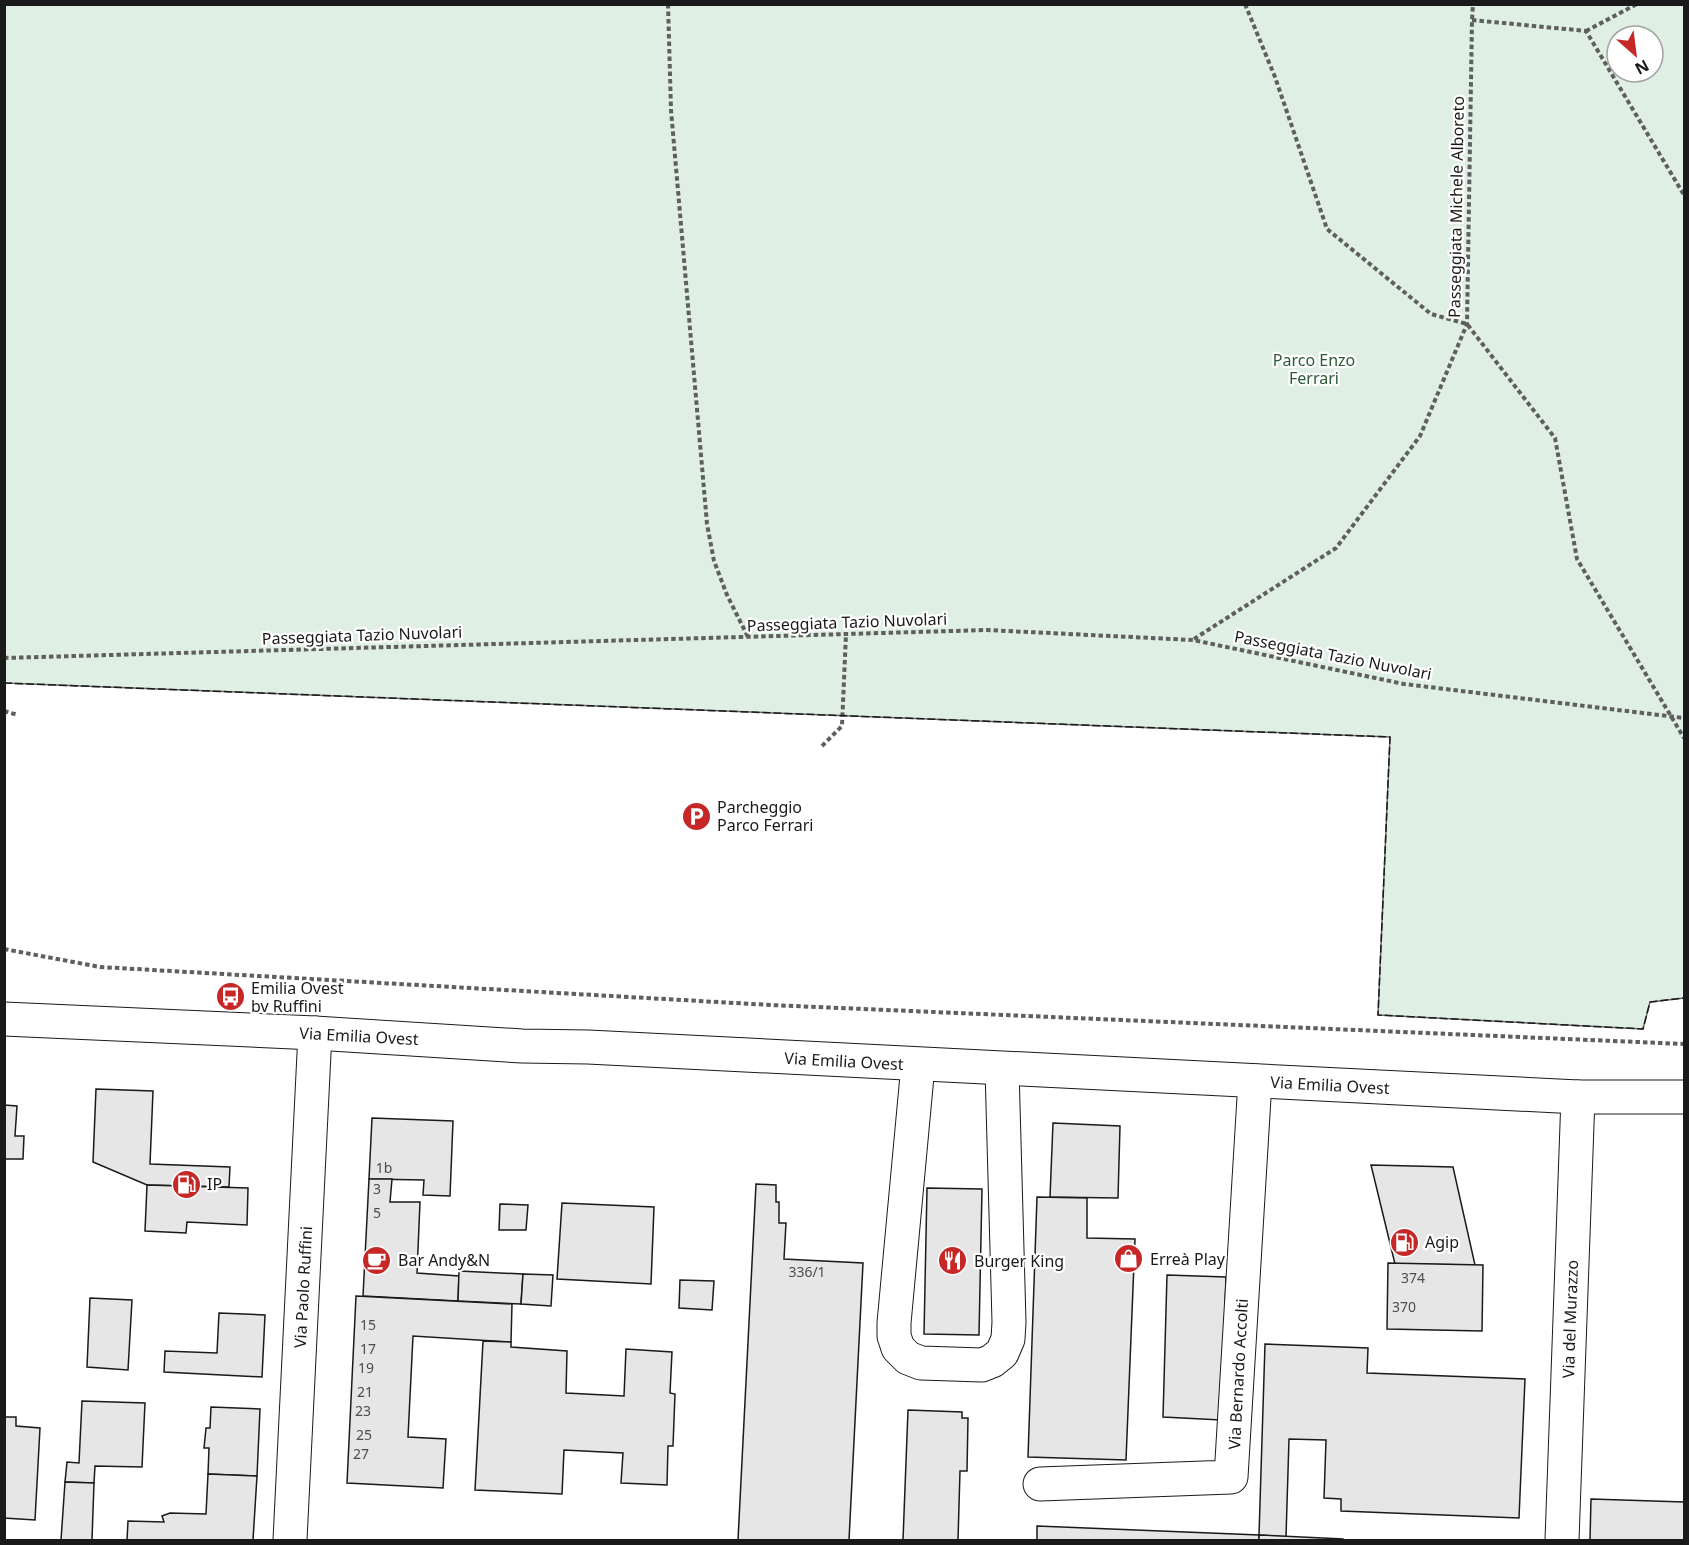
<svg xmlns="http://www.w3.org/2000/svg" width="1689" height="1545" viewBox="0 0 1689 1545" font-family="'Noto Sans',sans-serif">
  <rect width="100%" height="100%" fill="#fff"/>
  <!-- green -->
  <path fill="#e0efe3" stroke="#6a6a6a" stroke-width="1.5" fill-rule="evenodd" d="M 5,4 L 1684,5 L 1684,998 L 1650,1002 L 1643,1029 L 1378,1015 L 1390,737 L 5,683 ZM 1617,36 L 1653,36 L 1653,72 L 1617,72 Z"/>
  <!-- building -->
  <g fill="#e6e6e6" stroke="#1a1a1a" stroke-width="1.5">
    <path d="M 96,1089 L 153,1091 L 150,1164 L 230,1167 L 229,1187 L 147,1185 L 93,1162 Z"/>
    <path d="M 4,1105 L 17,1106 L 15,1136 L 24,1136 L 23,1159 L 4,1159 Z"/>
    <path d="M 372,1118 L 453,1121 L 450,1196 L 423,1195 L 424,1180 L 369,1179 Z"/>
    <path d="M 1053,1123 L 1120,1126 L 1118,1198 L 1050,1197 Z"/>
    <path d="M 1371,1165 L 1453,1167 L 1475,1265 L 1395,1264 Z"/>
    <path d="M 369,1179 L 392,1179 L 390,1202 L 420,1202 L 417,1273 L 459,1276 L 458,1301 L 363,1296 Z"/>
    <path d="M 756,1184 L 776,1185 L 776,1202 L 779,1202 L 779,1223 L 786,1223 L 784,1259 L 863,1263 L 849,1540 L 738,1540 Z"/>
    <path d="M 147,1185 L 248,1188 L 247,1225 L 187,1222 L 186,1233 L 145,1231 Z"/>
    <path d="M 927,1188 L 982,1189 L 979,1335 L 924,1334 Z"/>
    <path d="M 1037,1197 L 1087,1198 L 1087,1238 L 1135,1239 L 1126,1460 L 1028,1457 Z"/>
    <path d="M 562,1203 L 654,1207 L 651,1284 L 557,1279 Z"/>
    <path d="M 500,1204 L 528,1205 L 526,1230 L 499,1230 Z"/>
    <path d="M 1388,1263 L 1483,1265 L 1482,1331 L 1387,1329 Z"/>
    <path d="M 459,1271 L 523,1274 L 521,1304 L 458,1301 Z"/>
    <path d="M 523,1274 L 553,1275 L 551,1306 L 521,1304 Z"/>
    <path d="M 1167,1275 L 1226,1277 L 1221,1420 L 1163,1417 Z"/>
    <path d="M 680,1280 L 714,1281 L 712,1310 L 679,1308 Z"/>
    <path d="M 356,1296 L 512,1304 L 511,1342 L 413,1336 L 408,1437 L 446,1439 L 443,1488 L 347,1483 Z"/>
    <path d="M 90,1298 L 132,1300 L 128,1370 L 87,1367 Z"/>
    <path d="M 219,1313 L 265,1315 L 262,1377 L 164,1372 L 165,1351 L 217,1353 Z"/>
    <path d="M 483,1341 L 511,1342 L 511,1347 L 567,1351 L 566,1393 L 624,1396 L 626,1349 L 672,1352 L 670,1393 L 675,1394 L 673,1446 L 668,1446 L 667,1485 L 621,1483 L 623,1453 L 564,1450 L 562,1494 L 475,1490 Z"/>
    <path d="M 1265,1344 L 1368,1348 L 1367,1373 L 1525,1379 L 1519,1518 L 1341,1511 L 1341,1499 L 1324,1498 L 1326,1440 L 1289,1439 L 1286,1537 L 1259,1535 Z"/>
    <path d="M 82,1401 L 145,1403 L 142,1467 L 95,1466 L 94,1483 L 65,1482 L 67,1462 L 79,1463 Z"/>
    <path d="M 211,1407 L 260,1409 L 257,1476 L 208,1474 L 209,1448 L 204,1448 L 206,1428 L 210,1428 Z"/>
    <path d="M 908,1410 L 962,1412 L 962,1418 L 968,1418 L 967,1471 L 960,1471 L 958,1540 L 903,1540 Z"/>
    <path d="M 4,1417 L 16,1417 L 16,1426 L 40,1428 L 35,1520 L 4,1518 Z"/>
    <path d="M 208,1474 L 257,1476 L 253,1540 L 127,1540 L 128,1521 L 164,1522 L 162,1516 L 170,1513 L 206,1514 Z"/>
    <path d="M 65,1482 L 94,1483 L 92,1540 L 61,1540 Z"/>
    <path d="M 1591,1499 L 1684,1502 L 1684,1540 L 1590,1540 Z"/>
    <path d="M 1037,1526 L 1259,1535 L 1259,1540 L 1037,1540 Z"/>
    <path d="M 1259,1535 L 1343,1539 L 1343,1540 L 1259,1540 Z"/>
  </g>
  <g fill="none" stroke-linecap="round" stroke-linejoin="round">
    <defs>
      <g id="minor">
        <path d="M 918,1065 L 894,1323 L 894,1336 L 898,1348 L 908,1358 L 921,1363 L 982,1365 L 992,1361 L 1002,1353 L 1008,1339 L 1009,1322 L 1002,1069"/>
        <path d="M 1040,1484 L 1231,1477 L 1255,1081"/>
        <path d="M 290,1540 L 315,1033"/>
        <path d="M 1562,1540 L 1578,1097"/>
      </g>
      <path id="major" d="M 4,1019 L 315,1033 L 522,1046 L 588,1047 L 1578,1097 L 1684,1097"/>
    </defs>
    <!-- minor casing -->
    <use href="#minor" stroke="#1a1a1a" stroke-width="35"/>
    <!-- major casing -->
    <use href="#major" stroke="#1a1a1a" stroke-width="35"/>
    <!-- path -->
    <g stroke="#5f5f5f" stroke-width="4" stroke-dasharray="4.5 3" stroke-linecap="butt">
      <path d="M 668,4 L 671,110 L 707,524 L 714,561 L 727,595 L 748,637"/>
      <path d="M 1245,4 L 1275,77 L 1327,229 L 1431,314 L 1467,324 L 1555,438 L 1577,559 L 1684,738"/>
      <path d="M 1472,20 L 1586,31 L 1684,195"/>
      <path d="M 1586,31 L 1637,4"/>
      <path d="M 1194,639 L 1336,548 L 1420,436 L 1467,324 L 1472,20 L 1473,4"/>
      <path d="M 4,658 L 987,630 L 1193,640 L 1404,684 L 1684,718"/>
      <path d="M 4,711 L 18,715"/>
      <path d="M 822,746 L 842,726 L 846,634"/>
      <path d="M 4,949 L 100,967 L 770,1005 L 1684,1044"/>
    </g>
    <!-- minor -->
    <use href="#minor" stroke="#fff" stroke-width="33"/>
    <!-- major -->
    <use href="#major" stroke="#fff" stroke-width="33"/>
    <!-- fence -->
    <path stroke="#1a1a1a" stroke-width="1.5" stroke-dasharray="8 3" stroke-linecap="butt" d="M 4,683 L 1390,737 L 1378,1015 L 1643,1029 L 1650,1002 L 1684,998"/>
  </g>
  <!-- icons -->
  <defs>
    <symbol id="parking-disc" viewBox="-11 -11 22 22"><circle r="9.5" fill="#c62828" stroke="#fff"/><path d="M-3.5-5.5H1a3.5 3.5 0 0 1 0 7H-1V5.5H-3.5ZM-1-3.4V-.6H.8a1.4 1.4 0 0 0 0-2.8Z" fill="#fff"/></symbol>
    <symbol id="bus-disc" viewBox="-11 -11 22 22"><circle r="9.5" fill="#c62828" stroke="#fff"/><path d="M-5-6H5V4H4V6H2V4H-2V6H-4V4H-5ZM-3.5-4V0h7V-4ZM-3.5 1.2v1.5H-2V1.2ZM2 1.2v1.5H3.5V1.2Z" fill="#fff"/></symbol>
    <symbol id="fuel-disc" viewBox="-11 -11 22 22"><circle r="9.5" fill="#c62828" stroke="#fff"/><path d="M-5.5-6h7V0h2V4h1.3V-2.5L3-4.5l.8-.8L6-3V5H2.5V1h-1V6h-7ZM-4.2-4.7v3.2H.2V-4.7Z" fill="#fff"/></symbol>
    <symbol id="shop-disc" viewBox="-11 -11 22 22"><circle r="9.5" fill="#c62828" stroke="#fff"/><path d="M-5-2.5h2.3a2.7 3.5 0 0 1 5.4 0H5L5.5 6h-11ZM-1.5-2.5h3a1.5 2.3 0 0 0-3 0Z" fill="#fff"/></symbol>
    <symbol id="cafe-disc" viewBox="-11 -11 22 22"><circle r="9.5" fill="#c62828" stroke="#fff"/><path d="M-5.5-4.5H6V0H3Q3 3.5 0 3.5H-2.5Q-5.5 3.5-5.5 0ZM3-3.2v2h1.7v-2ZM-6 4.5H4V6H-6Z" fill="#fff"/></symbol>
    <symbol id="restaurant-disc" viewBox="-11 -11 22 22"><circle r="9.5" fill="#c62828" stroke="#fff"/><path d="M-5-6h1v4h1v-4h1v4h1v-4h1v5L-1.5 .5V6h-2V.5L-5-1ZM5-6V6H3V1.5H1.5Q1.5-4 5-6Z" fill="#fff"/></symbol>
  </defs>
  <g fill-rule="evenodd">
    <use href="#parking-disc" x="680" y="800" width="33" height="33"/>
    <use href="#bus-disc" x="214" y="980" width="33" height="33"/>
    <use href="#fuel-disc" x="170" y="1168" width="33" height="33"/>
    <use href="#fuel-disc" x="1388" y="1226" width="33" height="33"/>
    <use href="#shop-disc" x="1112" y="1242" width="33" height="33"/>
    <use href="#cafe-disc" x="360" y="1244" width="33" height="33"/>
    <use href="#restaurant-disc" x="936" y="1244" width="33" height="33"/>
  </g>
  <g text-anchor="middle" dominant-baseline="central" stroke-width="4.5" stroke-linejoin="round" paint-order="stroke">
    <!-- number labels -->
    <g font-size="14" fill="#4d4d4d">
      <text x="384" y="1167">1b</text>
      <text x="377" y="1188">3</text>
      <text x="377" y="1212">5</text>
      <text x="807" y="1271">336/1</text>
      <text x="1413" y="1277">374</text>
      <text x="1404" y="1306">370</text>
      <text x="368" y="1324">15</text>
      <text x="368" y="1348">17</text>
      <text x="366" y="1367">19</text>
      <text x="365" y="1391">21</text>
      <text x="363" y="1410">23</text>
      <text x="364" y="1434">25</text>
      <text x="361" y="1453">27</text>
    </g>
    <!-- street labels -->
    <g font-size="16" fill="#1a1a1a" stroke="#fff">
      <text transform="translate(1456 207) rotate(-89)">Passeggiata Michele Alboreto</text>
      <text transform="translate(847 622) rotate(-2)">Passeggiata Tazio Nuvolari</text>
      <text transform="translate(362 635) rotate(-2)">Passeggiata Tazio Nuvolari</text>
      <text transform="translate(1333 655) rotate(11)">Passeggiata Tazio Nuvolari</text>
      <text transform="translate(359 1036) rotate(3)">Via Emilia Ovest</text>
      <text transform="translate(844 1061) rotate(3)">Via Emilia Ovest</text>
      <text transform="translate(1330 1085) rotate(3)">Via Emilia Ovest</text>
      <text transform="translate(303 1287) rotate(-87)">Via Paolo Ruffini</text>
      <text transform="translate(1570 1319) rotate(-88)">Via del Murazzo</text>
      <text transform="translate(1238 1374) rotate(-87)">Via Bernardo Accolti</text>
    </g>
    <!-- park labels -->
    <g font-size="16" fill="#2b5a34" stroke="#fff">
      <text x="1314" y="360">Parco Enzo<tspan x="1314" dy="18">Ferrari</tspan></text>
    </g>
    <!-- poi labels -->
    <g font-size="16" fill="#1a1a1a" stroke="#fff" text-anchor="start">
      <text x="717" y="807">Parcheggio<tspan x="717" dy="18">Parco Ferrari</tspan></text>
      <text x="251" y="988">Emilia Ovest<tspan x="251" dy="18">bv Ruffini</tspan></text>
      <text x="207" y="1184">IP</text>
      <text x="1425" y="1242">Agip</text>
      <text x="1150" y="1259">Erreà Play</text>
      <text x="398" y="1260">Bar Andy&amp;N</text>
      <text x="974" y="1261">Burger King</text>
    </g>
  </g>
  <!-- border -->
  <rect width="1689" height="1545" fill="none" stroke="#1a1a1a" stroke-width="12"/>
  <!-- north arrow -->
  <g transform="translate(1635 54) rotate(152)"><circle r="28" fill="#ffffff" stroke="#a3a3a3" stroke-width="1.5"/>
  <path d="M0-4.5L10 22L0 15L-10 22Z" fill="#c62828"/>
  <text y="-9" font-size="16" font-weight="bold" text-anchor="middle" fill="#1a1a1a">N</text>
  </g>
</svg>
